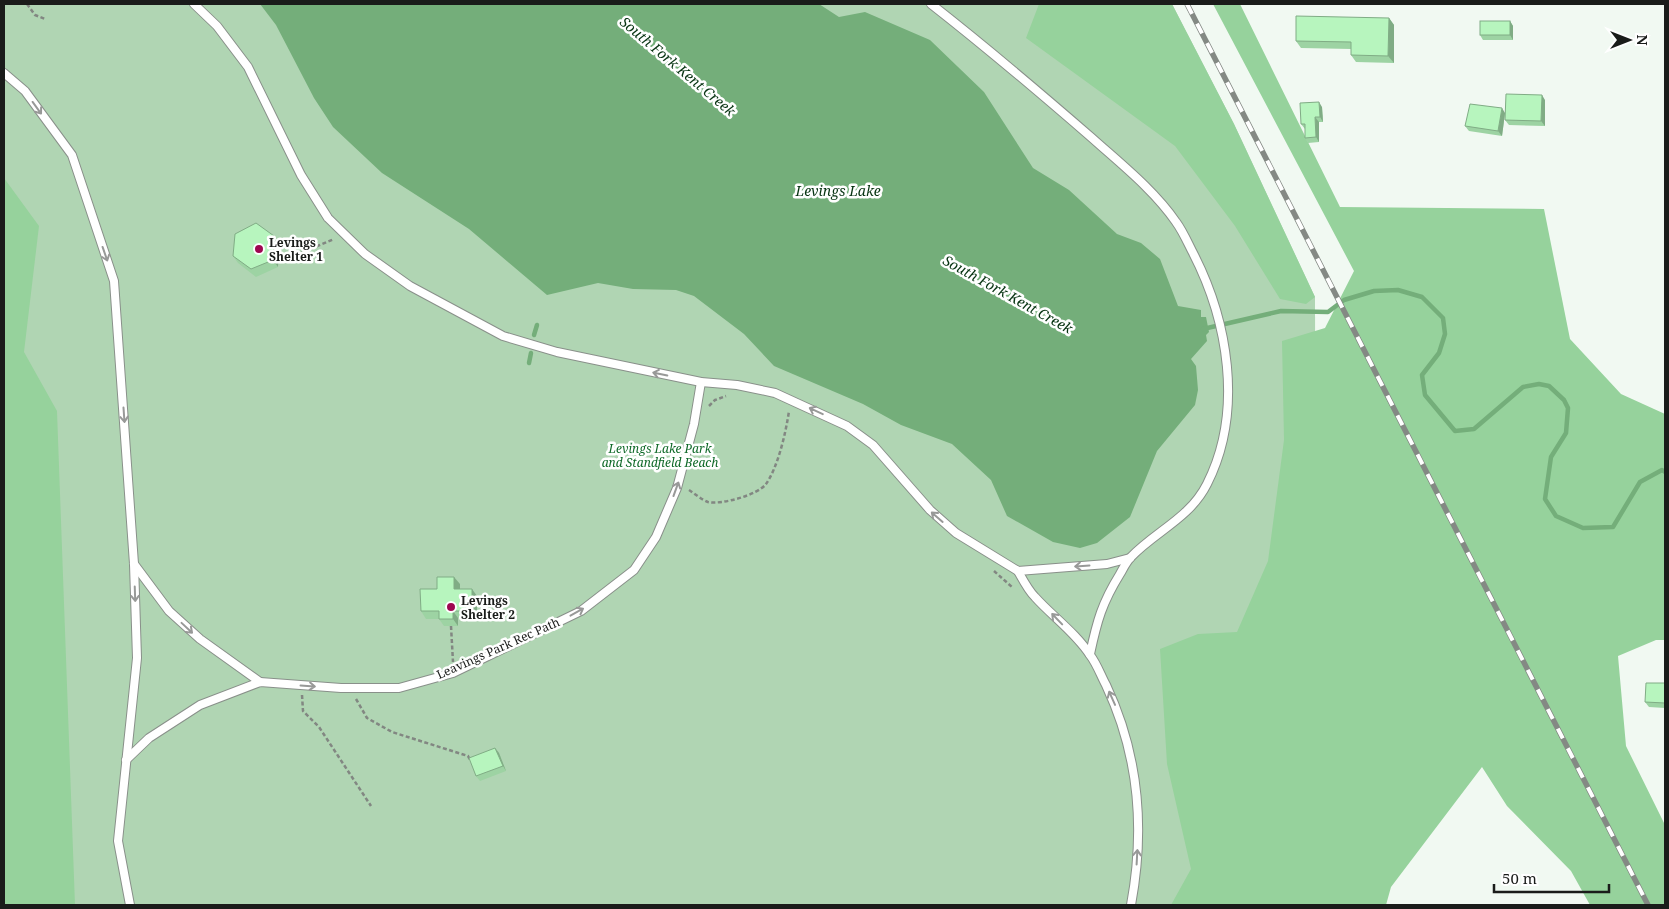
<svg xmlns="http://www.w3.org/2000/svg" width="1669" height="909" viewBox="0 0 1669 909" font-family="'Noto Serif',serif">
  <rect width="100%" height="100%" fill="#f1f9f2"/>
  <!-- green -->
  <path fill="#b0d5b3" d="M 4,4 L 1172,4 L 1234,124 L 1315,297 L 1316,905 L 17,905 L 4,420 Z"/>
  <!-- forest -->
  <g fill="#96d29c">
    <path d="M 1039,4 L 1172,4 L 1234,124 L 1315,297 L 1306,304 L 1280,299 L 1235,226 L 1175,146 L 1026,38 Z"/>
    <path d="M 1213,4 L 1240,4 L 1340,207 L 1544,209 L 1570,339 L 1621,394 L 1665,414 L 1665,640 L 1656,640 L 1618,656 L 1626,746 L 1665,825 L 1665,905 L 1590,905 L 1571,871 L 1507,806 L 1482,767 L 1391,887 L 1386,905 L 1171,905 L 1191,869 L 1167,764 L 1160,649 L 1198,634 L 1237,632 L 1268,561 L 1284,440 L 1282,341 L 1325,328 L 1354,271 Z"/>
    <path d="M 4,178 L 39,226 L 24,352 L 57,411 L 75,905 L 4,905 Z"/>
  </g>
  <!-- water -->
  <path fill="#74ae7a" d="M 260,4 L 819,4 L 839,17 L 865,12 L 930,40 L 984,92 L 1033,168 L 1069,190 L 1117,234 L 1141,243 L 1160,259 L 1178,306 L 1201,310 L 1201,317 L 1206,317 L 1209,332 L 1206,335 L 1207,341 L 1191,359 L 1196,366 L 1198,390 L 1195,405 L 1157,451 L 1130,517 L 1097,543 L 1080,548 L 1053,542 L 1007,516 L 991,480 L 952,444 L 901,425 L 863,404 L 774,366 L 744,334 L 694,296 L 676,290 L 633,289 L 598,283 L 547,295 L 469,229 L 382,173 L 333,127 L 314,98 L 276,25 Z"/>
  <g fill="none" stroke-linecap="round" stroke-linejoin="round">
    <!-- stream -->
    <g stroke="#74ae7a" stroke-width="4.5">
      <path d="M 1203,329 L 1281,311 L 1328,312 L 1344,300 L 1374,291 L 1398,290 L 1422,297 L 1443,318 L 1445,334 L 1439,353 L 1422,375 L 1425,395 L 1455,431 L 1474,429 L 1523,387 L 1539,384 L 1549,386 L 1564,400 L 1568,408 L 1566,433 L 1551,457 L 1545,499 L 1556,516 L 1583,528 L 1613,527 L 1640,482 L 1662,470 L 1665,472"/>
      <path d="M 534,335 L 537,325"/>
      <path d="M 529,363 L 531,353"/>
    </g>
    <defs>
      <g id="service">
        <path d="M 194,4 L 217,26 L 248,67 L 301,175 L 328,218 L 365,254 L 410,286 L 503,336 L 557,352 L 701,382 L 737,385 L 775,393 L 847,426 L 873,445 L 930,510 L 956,533 L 1018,571 L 1107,564 L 1130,558"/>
        <path d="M 931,4 C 986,47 1039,92 1092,138 C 1121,164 1154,190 1176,222 C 1182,230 1187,241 1192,251 C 1228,320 1244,411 1207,484 C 1190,518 1156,531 1131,557 C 1126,562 1123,569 1120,574 C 1102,603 1097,621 1090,654"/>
        <path d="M 4,73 L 25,91 L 72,155 L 114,281 L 134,564 L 137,658 L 118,841 L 130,905"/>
        <path d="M 134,564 L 169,611 L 200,639 L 260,682"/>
        <path d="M 1018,571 C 1023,580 1028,590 1035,597 C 1052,616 1076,633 1090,655 C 1097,664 1101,676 1106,685 C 1139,755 1145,830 1131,905"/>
        <path d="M 126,760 L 149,738 L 200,705 L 260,682 L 341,688 L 399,688 L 453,673 L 581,611 L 634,570 L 656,537 L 677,488 L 694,424 L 701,382"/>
      </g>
    </defs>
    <!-- service casing -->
    <use href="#service" stroke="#89908a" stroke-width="10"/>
    <!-- path -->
    <g stroke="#828782" stroke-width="2.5" stroke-dasharray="4 2.5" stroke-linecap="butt">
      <path d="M 27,4 L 35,15 L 45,19"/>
      <path d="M 279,255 L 298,254 L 334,239"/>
      <path d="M 709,406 L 715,400 L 726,396"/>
      <path d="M 689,490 C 694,493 702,500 708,502 C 721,505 758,495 766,484 C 778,467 786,432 789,411"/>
      <path d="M 994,571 L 1012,587"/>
      <path d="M 451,626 L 453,662"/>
      <path d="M 302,695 L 303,711 L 319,727 L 371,806"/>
      <path d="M 356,699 L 367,718 L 392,732 L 468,756 L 470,760"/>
    </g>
    <!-- service -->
    <use href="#service" stroke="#fff" stroke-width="8"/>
    <defs>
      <path id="rail" d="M 1187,4 L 1648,905"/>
    </defs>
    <!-- rail casing -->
    <use href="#rail" stroke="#848984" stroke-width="5.5"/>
    <!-- rail -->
    <use href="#rail" stroke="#fff" stroke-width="4" stroke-dasharray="11" stroke-linecap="butt"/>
  </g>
  <!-- wall -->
  <g fill="#9dd3a3">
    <path d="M 1389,18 L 1394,25 L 1394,63 L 1356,62 L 1351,55 L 1351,49 L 1301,48 L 1296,41 Z"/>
    <path d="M 1510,21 L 1513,26 L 1513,40 L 1483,40 L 1480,35 Z"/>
    <path d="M 1545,100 L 1545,126 L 1509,125 L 1505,120 Z"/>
    <path d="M 1322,107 L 1323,122 L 1319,122 L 1319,142 L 1308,143 L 1305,138 L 1305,129 L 1301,124 Z"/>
    <path d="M 1505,113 L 1502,136 L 1469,131 L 1465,126 Z"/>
    <path d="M 279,243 L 278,267 L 256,277 L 238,263 L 233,256 Z"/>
    <path d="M 460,584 L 460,589 L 477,596 L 477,618 L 458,618 L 458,626 L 444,626 L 439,619 L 426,619 L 421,611 L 437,589 Z"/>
    <path d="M 1665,683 L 1665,708 L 1649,707 L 1645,702 Z"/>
    <path d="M 495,748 L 499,753 L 506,771 L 480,781 L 476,776 Z"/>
  </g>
  <!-- shaded-wall -->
  <g fill="#80ac85">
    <path d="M 1389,18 L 1394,25 L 1394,63 L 1388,56 Z"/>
    <path d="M 1510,21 L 1513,26 L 1513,40 L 1510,35 Z"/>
    <path d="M 1542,95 L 1545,100 L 1545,126 L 1541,121 Z"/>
    <path d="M 1319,102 L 1322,107 L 1323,122 L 1320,117 Z"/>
    <path d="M 1502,108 L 1505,113 L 1502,136 L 1498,131 Z"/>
    <path d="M 1315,117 L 1319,122 L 1319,142 L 1316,137 Z"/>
    <path d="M 274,236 L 279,243 L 278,267 L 273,260 Z"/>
    <path d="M 454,577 L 460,584 L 460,596 L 454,589 Z"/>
    <path d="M 472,589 L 477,596 L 477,618 L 472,611 Z"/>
    <path d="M 453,611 L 458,618 L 458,626 L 453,619 Z"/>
    <path d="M 495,748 L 499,753 L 506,771 L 503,766 Z"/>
  </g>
  <!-- building -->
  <g fill="#b7f5be" stroke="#80ac85">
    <path d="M 1296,16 L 1389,18 L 1388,56 L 1351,55 L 1351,42 L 1296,41 Z"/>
    <rect x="1480" y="21" width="30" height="14"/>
    <path d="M 1506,94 L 1542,95 L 1541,121 L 1505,120 Z"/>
    <path d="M 1319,102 L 1320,117 L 1315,117 L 1316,137 L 1305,138 L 1305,124 L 1301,124 L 1300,103 Z"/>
    <path d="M 1470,104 L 1502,108 L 1498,131 L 1465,126 Z"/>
    <path d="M 256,223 L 274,236 L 273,260 L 251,269 L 233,256 L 235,234 Z"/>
    <path d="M 437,577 L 454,577 L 454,589 L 472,589 L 472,611 L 453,611 L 453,619 L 439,619 L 439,611 L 421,611 L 420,589 L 437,589 Z"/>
    <path d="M 1646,683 L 1665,683 L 1665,703 L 1645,702 Z"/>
    <path d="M 495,748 L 503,766 L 476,776 L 469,758 Z"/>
  </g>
  <!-- one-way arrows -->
  <defs><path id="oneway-shaft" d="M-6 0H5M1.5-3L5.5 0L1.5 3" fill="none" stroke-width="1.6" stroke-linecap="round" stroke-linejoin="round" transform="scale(1.25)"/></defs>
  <g stroke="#989998">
    <use href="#oneway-shaft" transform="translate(37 108) rotate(54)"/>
    <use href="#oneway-shaft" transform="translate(105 254) rotate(71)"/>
    <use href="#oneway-shaft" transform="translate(660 374) rotate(-168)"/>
    <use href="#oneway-shaft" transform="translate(816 411) rotate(-155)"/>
    <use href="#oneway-shaft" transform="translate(124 415) rotate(86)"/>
    <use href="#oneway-shaft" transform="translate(676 489) rotate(-70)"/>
    <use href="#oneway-shaft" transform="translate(937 517) rotate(-139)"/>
    <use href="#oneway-shaft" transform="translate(1082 566) rotate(176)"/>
    <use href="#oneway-shaft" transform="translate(135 594) rotate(88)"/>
    <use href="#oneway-shaft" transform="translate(577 612) rotate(-29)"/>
    <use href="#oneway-shaft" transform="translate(1057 619) rotate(-134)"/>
    <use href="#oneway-shaft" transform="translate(187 628) rotate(43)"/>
    <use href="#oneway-shaft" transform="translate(308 686) rotate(4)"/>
    <use href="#oneway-shaft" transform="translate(1112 698) rotate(-114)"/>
    <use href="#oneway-shaft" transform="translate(1137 857) rotate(-87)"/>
  </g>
  <!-- markers -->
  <g fill="#9e0751" stroke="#fff" stroke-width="2">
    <circle cx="259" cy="249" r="5"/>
    <circle cx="451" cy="607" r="5"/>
  </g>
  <g text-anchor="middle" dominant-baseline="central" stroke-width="5" stroke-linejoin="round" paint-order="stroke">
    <!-- poi labels -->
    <g font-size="12" font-weight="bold" fill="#1a1c1a" stroke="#fff" text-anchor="start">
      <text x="269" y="242">Levings<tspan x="269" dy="14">Shelter 1</tspan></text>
      <text x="461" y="600">Levings<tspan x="461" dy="14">Shelter 2</tspan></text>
    </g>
    <!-- park labels -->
    <g font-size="12" font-style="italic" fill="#0f6928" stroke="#fff">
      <text x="660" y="448">Levings Lake Park<tspan x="660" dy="14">and Standfield Beach</tspan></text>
    </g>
    <!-- street labels -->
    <g font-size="12" fill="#1a1c1a" stroke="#fff">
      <text transform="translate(498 648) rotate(-24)">Leavings Park Rec Path</text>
    </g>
    <!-- water labels -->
    <g font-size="14" font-style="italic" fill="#073412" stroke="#fff">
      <text transform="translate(678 66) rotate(40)">South Fork Kent Creek</text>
      <text x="838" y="190">Levings Lake</text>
      <text transform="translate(1008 294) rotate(29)">South Fork Kent Creek</text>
    </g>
  </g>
  <!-- border -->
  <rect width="1669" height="909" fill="none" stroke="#1a1c1a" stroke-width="10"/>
  <!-- north arrow -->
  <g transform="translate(1629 40) rotate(90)" stroke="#ffffff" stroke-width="4" paint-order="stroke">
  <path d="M0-4L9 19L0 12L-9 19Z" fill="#1a1c1a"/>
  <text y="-8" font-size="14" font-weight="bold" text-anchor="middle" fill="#1a1c1a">N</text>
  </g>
  <!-- scale -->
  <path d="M1494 884v8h115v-8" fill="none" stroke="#1a1c1a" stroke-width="2.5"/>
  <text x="1502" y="884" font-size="15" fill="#1a1c1a" stroke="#ffffff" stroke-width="4" paint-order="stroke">50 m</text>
</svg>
